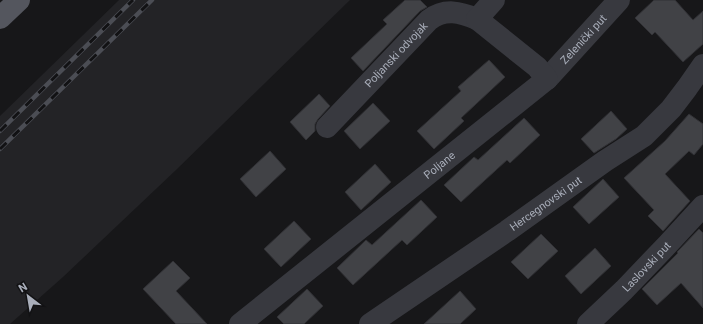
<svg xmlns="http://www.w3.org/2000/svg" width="703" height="324" viewBox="0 0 703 324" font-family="Roboto,sans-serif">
  <rect width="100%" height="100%" fill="#171719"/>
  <!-- built -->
  <path fill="#232326" d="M 119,0 L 350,0 L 176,170 L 63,277 L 10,324 L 0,324 L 0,116 Z"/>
  <!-- building -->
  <g fill="#414246" stroke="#313135">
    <path d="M 405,0 L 420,0 L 427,7 L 420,11 L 363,71 L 351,58 L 387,24 L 383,20 Z"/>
    <path d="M 654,0 L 675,0 L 693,20 L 703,11 L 703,44 L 683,62 L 655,32 L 652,35 L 635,18 Z"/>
    <path d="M 489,60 L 505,77 L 461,118 L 464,121 L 434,149 L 417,131 L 461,91 L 458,87 Z"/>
    <path d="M 319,94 L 330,106 L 318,119 L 315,124 L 315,131 L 306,140 L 290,122 Z"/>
    <path d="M 373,103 L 390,121 L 360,149 L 344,131 Z"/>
    <path d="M 611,111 L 627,129 L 616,139 L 594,153 L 581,139 Z"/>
    <path d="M 689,114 L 703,124 L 703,144 L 694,155 L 689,151 L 665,174 L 690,201 L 663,231 L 648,216 L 654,210 L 624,178 L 665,141 Z"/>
    <path d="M 524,118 L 540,135 L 510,163 L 507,160 L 461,202 L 444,185 L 474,157 L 478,160 Z"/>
    <path d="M 270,151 L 286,169 L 256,197 L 240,179 Z"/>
    <path d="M 375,164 L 391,182 L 361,210 L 345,192 Z"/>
    <path d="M 603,179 L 619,197 L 589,224 L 573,207 Z"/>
    <path d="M 421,200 L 437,217 L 407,245 L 402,240 L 353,285 L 337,268 L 366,240 L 372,245 Z"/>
    <path d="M 294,221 L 311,239 L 281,267 L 264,249 Z"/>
    <path d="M 699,229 L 703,233 L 703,308 L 681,283 L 657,305 L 642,289 L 678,253 L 677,252 Z"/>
    <path d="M 541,234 L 558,251 L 528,279 L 511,262 Z"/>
    <path d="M 595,248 L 611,266 L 581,294 L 565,276 Z"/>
    <path d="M 173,261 L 190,278 L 176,291 L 207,324 L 176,324 L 143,289 Z"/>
    <path d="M 307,289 L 323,306 L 304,324 L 284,324 L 277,317 Z"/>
    <path d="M 460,291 L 476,309 L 460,324 L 424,324 Z"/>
  </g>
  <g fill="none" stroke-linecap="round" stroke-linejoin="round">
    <!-- minor -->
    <g stroke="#38393f" stroke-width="22">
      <path id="s1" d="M 547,79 L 619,0"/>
      <path id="s2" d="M 327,127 L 429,20 C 445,8 460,12 477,19"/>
      <path id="s3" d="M 240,324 L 547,79 L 537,67 L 477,19 L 494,0"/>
      <path id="s4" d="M 370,324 L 507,231 L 605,161 L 644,136 L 671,109 L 687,88 L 703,65"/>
      <path id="s5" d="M 588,324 L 624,290 L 668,244 L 703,206"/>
    </g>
    <!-- major -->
    <path stroke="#54565e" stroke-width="22" d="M 0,18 L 19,0"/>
    <defs>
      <g id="rail">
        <path d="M 0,131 L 133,0"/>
        <path d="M 0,149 L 152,0"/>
      </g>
    </defs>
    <!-- rail casing -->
    <use href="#rail" stroke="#4b4d54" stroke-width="4.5"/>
    <!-- rail -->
    <use href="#rail" stroke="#121214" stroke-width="3" stroke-dasharray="9" stroke-linecap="butt"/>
  </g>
  <g text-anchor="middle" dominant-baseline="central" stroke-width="3.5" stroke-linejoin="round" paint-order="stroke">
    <!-- street labels -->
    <g font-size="11" fill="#a9aeba" stroke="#121214">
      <text stroke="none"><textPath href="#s1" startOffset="54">Zelenički put</textPath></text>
      <text stroke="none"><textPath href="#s2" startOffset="100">Poljanski odvojak</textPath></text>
      <text stroke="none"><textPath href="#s3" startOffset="255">Poljane</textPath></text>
      <text stroke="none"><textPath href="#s4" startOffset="213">Hercegnovski put</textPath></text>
      <text stroke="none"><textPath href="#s5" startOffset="82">Laslovski put</textPath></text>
    </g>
  </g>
  <!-- north arrow -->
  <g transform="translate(28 296) rotate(329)" stroke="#121214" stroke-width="3" paint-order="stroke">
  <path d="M0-3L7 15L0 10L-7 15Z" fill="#a9aeba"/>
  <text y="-6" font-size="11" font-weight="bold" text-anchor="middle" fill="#a9aeba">N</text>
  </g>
</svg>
